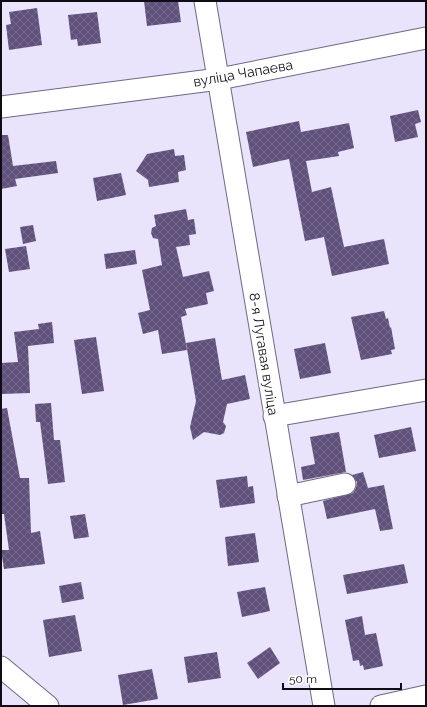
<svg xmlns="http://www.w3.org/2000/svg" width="427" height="707" viewBox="0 0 427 707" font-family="Raleway,sans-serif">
  <defs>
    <pattern id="building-cross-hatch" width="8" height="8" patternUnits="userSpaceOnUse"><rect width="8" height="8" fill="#5f517c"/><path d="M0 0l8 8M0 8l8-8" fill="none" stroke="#756a8b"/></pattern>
  </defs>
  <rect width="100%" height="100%" fill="#e9e3fb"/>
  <!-- building -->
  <g fill="url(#building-cross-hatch)">
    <path d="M 144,1 L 178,1 L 181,22 L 147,26 Z"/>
    <path d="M 37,8 L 42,45 L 9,50 L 6,25 L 11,24 L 9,12 Z"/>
    <path d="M 97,12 L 101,43 L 78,46 L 77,39 L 71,40 L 68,15 Z"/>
    <path d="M 418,110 L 421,122 L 415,124 L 418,137 L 395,142 L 390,116 Z"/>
    <path d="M 299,121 L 301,132 L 349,123 L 354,148 L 338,152 L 339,156 L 306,161 L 312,192 L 331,187 L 344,247 L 384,239 L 389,264 L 332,276 L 324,237 L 305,241 L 289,159 L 253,167 L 246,132 Z"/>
    <path d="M 1,135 L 8,135 L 13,166 L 56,161 L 58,173 L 15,179 L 17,186 L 1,189 Z"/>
    <path d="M 174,149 L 175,156 L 184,155 L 186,170 L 178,172 L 179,182 L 149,187 L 148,180 L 136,171 L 147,154 Z"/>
    <path d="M 121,173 L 126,195 L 97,201 L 93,178 Z"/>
    <path d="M 186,209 L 188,220 L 194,219 L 196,234 L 189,235 L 190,245 L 176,247 L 183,277 L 209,271 L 214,291 L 206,293 L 208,304 L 185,309 L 187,315 L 181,317 L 187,350 L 162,354 L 158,330 L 143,334 L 138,313 L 150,310 L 142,270 L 162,265 L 158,239 L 153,238 L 151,233 L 152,228 L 156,226 L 154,215 Z"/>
    <path d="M 33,225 L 36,241 L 23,244 L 20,227 Z"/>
    <path d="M 26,246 L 30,269 L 9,272 L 5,249 Z"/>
    <path d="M 135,250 L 137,264 L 106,269 L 104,254 Z"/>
    <path d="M 384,311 L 386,319 L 388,318 L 390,328 L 391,327 L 395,349 L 391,350 L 392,354 L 361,360 L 351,317 Z"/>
    <path d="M 52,322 L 54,343 L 28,346 L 30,393 L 1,394 L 1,363 L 18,362 L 14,332 L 39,329 L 38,324 Z"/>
    <path d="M 96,337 L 104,391 L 82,394 L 74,340 Z"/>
    <path d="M 215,338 L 222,380 L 245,375 L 250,399 L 227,404 L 223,422 L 226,426 L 224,433 L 220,435 L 204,432 L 193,440 L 190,427 L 196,401 L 186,343 Z"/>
    <path d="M 325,343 L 331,373 L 300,379 L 294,349 Z"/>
    <path d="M 51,403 L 54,440 L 60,440 L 65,482 L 48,484 L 40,422 L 36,422 L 35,404 Z"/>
    <path d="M 7,408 L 20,478 L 29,478 L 31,533 L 40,531 L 45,564 L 4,569 L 1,550 L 9,550 L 4,514 L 1,514 L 1,409 Z"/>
    <path d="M 411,427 L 416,451 L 379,458 L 374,435 Z"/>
    <path d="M 339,432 L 346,472 L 303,480 L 301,467 L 315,464 L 310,437 Z"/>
    <path d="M 363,472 L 368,488 L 384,485 L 393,529 L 380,531 L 375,509 L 327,519 L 323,501 L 353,493 L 356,488 L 357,482 L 352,475 Z"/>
    <path d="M 247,476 L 248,487 L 253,486 L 255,503 L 220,508 L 216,480 Z"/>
    <path d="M 85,514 L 89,537 L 74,539 L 70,516 Z"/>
    <path d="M 255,533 L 259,562 L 228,566 L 225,537 Z"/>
    <path d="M 404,564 L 408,583 L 347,594 L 343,575 Z"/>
    <path d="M 81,582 L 84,599 L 62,603 L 59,586 Z"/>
    <path d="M 265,587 L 270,611 L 242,617 L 237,592 Z"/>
    <path d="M 75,615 L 82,651 L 49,657 L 43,620 Z"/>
    <path d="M 362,616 L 365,635 L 376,633 L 383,666 L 364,670 L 363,665 L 360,666 L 359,660 L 353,661 L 345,620 Z"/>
    <path d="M 270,647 L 280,663 L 258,679 L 247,663 Z"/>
    <path d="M 217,652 L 221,678 L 188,683 L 184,657 Z"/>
    <path d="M 152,669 L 158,699 L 123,705 L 118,675 Z"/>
  </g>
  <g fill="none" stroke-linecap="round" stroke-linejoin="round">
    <defs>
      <g id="minor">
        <path d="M 205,1 L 324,706"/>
        <path d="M 1,107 L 219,79 L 426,38"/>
        <path d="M 274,416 L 426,390"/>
        <path d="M 288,496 L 345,484"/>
        <path d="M 1,667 L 48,706"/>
        <path d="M 381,706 L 426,696"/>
      </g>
    </defs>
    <!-- minor casing -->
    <use href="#minor" stroke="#706883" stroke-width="23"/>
    <!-- minor -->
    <use href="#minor" stroke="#fff" stroke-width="21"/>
  </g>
  <g text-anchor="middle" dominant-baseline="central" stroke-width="4" stroke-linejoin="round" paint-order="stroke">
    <!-- street labels -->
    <g font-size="14" fill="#0f0c16" stroke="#fff">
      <text transform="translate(243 73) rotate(-10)">вуліца Чапаева</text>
      <text transform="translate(264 354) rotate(81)">8-я Лугавая вуліца</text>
    </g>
  </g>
  <!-- border -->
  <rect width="427" height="707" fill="none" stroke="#0f0c16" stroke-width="4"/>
  <!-- scale -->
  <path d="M283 683v6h118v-6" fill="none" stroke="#0f0c16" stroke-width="2"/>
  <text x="289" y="683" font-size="12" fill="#0f0c16" stroke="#ffffff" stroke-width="3" paint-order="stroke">50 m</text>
</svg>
